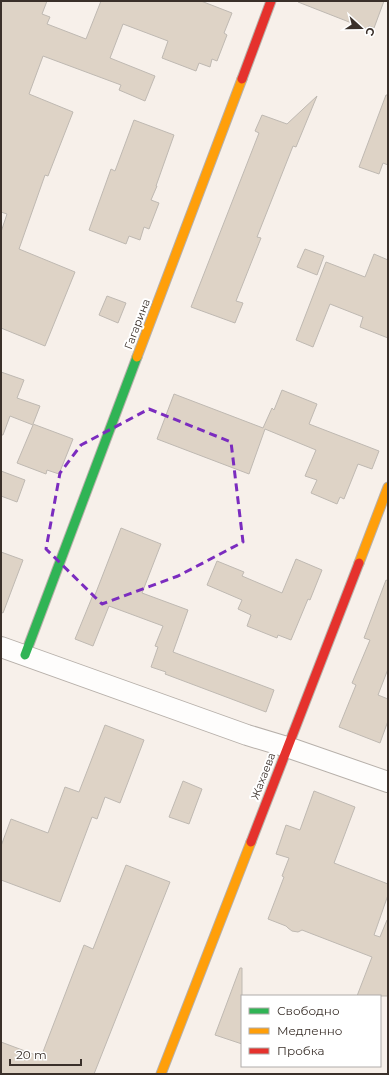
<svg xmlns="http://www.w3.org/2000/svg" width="389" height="1075" viewBox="0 0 389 1075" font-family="Montserrat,sans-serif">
  <rect width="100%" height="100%" fill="#f7f0ea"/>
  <!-- building -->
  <g fill="#ded3c6" stroke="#bfb9b2">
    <path d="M 1,1 L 47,1 L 42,14 L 50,17 L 47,24 L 86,39 L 101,1 L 201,1 L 232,13 L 224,33 L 227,35 L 217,61 L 212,59 L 210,67 L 199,63 L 196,71 L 162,58 L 168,41 L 123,24 L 110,58 L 155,76 L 145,101 L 119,90 L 121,85 L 43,56 L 29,94 L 73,112 L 48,176 L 45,175 L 19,249 L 75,272 L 45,346 L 1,328 L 1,232 L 7,214 L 1,212 Z"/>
    <path d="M 298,1 L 384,1 L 374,28 L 369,26 L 367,29 L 298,2 Z"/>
    <path d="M 386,95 L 388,95 L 388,165 L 383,163 L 379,174 L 359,167 Z"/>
    <path d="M 317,96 L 296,147 L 293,146 L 257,237 L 261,238 L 236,301 L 243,303 L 235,323 L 191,307 L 259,133 L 255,131 L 262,115 L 287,124 Z"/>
    <path d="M 134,120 L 174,135 L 156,186 L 157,186 L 151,200 L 159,203 L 149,229 L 144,227 L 140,240 L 129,236 L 126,244 L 89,230 L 111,169 L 115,171 Z"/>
    <path d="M 305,249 L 324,256 L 317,275 L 297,267 Z"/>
    <path d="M 374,254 L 388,260 L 388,338 L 360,327 L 363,317 L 330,304 L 313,347 L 296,340 L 326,262 L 365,277 Z"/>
    <path d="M 107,296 L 126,303 L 118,323 L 99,315 Z"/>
    <path d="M 1,372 L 24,380 L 17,398 L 40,406 L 33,424 L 73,439 L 59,474 L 47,470 L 46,474 L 17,463 L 33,425 L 10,416 L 3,435 L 1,435 Z"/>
    <path d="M 282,390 L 317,404 L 309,424 L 379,451 L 372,469 L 358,464 L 344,499 L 340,497 L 337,504 L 311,493 L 317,480 L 305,476 L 316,450 L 265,429 L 249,474 L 157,439 L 174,394 L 263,428 L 272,408 L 274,410 Z"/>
    <path d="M 1,471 L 25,480 L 17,502 L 1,496 Z"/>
    <path d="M 121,528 L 161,544 L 142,593 L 188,610 L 173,652 L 274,690 L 266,712 L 165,674 L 166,672 L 151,667 L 158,647 L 155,646 L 163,626 L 109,606 L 93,646 L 75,639 L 93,595 L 95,595 Z"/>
    <path d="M 1,552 L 23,560 L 3,613 L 1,612 Z"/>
    <path d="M 296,559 L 322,570 L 310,600 L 308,599 L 291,640 L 278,635 L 277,638 L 247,626 L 251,615 L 238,609 L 242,600 L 207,585 L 217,561 L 244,572 L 242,576 L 282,593 Z"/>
    <path d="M 386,580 L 388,581 L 388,669 L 378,695 L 388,699 L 388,721 L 380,743 L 339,727 L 356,685 L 352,683 L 370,640 L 364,638 Z"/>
    <path d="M 105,725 L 144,740 L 120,803 L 105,797 L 97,819 L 92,817 L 60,902 L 1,880 L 1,846 L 11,819 L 48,833 L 65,787 L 79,792 Z"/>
    <path d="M 183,781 L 202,789 L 189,824 L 169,817 Z"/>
    <path d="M 314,791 L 355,807 L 334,863 L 388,884 L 388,895 L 374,935 L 380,937 L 387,920 L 388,920 L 388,996 L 357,996 L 372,957 L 302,930 L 298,932 L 292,931 L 288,928 L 286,926 L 268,919 L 284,877 L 282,876 L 289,858 L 276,854 L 286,825 L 300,830 Z"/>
    <path d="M 126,865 L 170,882 L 94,1074 L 1,1074 L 1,1042 L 41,1057 L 84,945 L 93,949 Z"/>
    <path d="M 240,968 L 242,968 L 242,1044 L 215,1035 Z"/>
  </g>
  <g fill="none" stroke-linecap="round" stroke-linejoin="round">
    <defs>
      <path id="street" d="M 1,647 L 247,735 L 287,747 L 388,782"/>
      <path id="fast" d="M 25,655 L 137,357"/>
      <g id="slow">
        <path d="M 137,357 L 242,79"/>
        <path d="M 359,563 L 388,487"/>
        <path d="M 161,1074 L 251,842"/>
      </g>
      <g id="jam">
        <path d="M 242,79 L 271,1"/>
        <path d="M 251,842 L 359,563"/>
      </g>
    </defs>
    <!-- street casing -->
    <use href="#street" stroke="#b7b0aa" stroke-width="22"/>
    <!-- fast casing -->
    <use href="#fast" stroke="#b7b0aa" stroke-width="11"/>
    <!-- slow casing -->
    <use href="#slow" stroke="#b7b0aa" stroke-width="11"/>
    <!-- jam casing -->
    <use href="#jam" stroke="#b7b0aa" stroke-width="11"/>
    <!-- street -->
    <use href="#street" stroke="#fefdfc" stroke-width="20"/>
    <!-- fast -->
    <use href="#fast" stroke="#30b455" stroke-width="9"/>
    <!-- slow -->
    <use href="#slow" stroke="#ff9f0a" stroke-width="9"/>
    <!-- jam -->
    <use href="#jam" stroke="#e5322d" stroke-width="9"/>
  </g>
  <!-- marked area -->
  <path fill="none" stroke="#7b2cbf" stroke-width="3" stroke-dasharray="8 5" stroke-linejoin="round" d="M 149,409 L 231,442 L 243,542 L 178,576 L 102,604 L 46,549 L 60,473 L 81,445 Z"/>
  <g text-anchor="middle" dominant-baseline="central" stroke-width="4" stroke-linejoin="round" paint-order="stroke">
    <!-- street labels -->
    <g font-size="11" fill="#3a302a" stroke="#fff">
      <text transform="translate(137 324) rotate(-69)">Гагарина</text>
      <text transform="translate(263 776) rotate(-69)">Жахаева</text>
    </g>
  </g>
  <!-- border -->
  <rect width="389" height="1075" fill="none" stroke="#3a302a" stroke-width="4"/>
  <!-- legend -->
  <rect x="241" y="995" width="140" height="72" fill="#ffffff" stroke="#b0acaa"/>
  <rect x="249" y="1008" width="20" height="6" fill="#30b455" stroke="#b0acaa"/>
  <text x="277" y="1015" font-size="12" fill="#3a302a">Свободно</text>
  <rect x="249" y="1028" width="20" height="6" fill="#ff9f0a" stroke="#b0acaa"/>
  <text x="277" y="1035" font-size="12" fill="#3a302a">Медленно</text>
  <rect x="249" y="1048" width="20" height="6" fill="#e5322d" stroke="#b0acaa"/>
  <text x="277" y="1055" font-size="12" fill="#3a302a">Пробка</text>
  <!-- north arrow -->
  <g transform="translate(361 28) rotate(111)" stroke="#ffffff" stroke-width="3" paint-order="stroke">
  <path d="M0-3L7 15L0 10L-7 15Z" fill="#3a302a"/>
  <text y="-6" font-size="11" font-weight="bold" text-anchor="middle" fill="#3a302a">С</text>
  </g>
  <!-- scale -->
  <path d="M10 1059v6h71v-6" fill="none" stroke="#3a302a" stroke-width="2"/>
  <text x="16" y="1059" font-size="12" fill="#3a302a" stroke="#ffffff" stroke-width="3" paint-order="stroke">20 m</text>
</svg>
